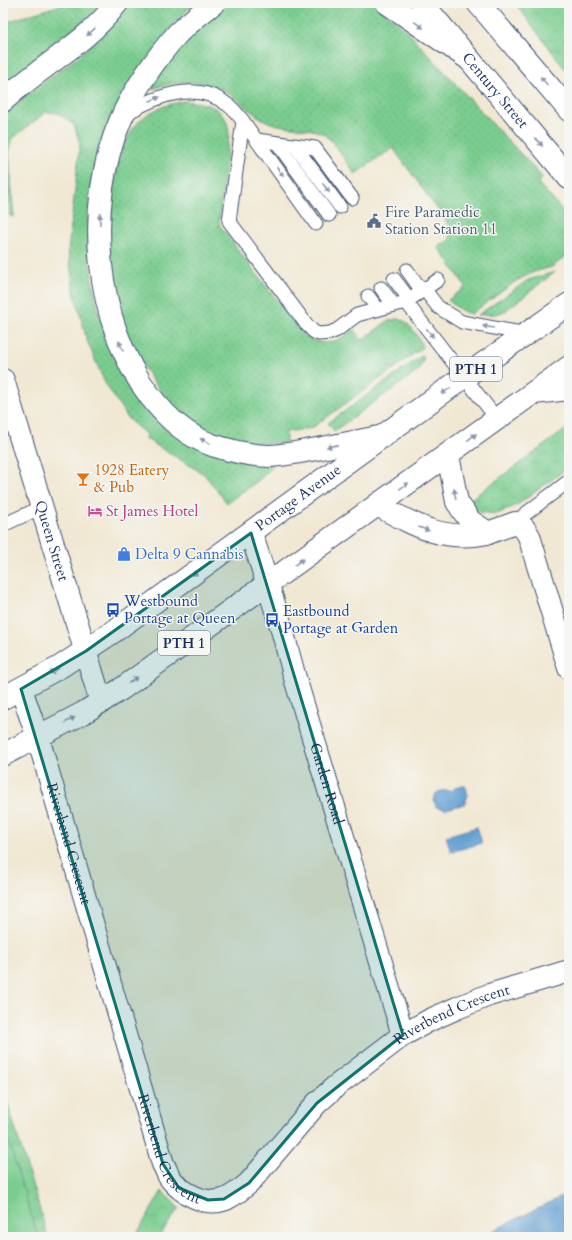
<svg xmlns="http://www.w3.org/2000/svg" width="572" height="1240" viewBox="0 0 572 1240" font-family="Cardo,serif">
  <defs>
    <pattern id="grass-dots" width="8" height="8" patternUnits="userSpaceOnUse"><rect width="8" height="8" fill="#7acd8f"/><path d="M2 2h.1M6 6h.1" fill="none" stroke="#69b07e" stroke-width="1.8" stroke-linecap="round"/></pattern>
    <pattern id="park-crowns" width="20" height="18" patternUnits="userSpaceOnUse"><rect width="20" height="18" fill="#7acd8f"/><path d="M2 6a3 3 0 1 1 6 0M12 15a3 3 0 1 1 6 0" fill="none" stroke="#69b07e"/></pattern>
  </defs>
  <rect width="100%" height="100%" fill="#f6f6f2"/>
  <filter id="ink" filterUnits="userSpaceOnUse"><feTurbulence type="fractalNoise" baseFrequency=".025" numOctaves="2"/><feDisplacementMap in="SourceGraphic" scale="8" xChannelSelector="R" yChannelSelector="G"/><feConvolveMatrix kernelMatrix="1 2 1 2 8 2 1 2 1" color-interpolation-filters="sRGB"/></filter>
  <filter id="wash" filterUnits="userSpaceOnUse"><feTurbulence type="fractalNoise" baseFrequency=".012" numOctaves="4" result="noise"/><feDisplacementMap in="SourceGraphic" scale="16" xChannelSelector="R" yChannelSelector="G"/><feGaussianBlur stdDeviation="0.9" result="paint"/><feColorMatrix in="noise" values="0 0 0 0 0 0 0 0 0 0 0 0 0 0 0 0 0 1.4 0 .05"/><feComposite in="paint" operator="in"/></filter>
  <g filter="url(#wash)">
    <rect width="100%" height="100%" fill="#f1e8d3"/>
    <!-- grass -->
    <g fill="url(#grass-dots)" stroke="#4a7e76">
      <path d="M 67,3 L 106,3 L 61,43 L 3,86 L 3,23 Z"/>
      <path d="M 130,3 L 195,3 L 174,23 L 92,182 L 88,216 L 88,253 L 93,286 L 100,317 L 118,364 L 130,386 L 142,402 L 273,465 C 262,481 242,491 227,503 L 204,474 L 146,439 L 147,435 L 129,420 L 105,383 L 87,341 L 74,291 L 68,251 L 80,144 L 74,125 L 58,113 L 46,112 L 13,138 L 9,153 L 14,217 L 10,216 L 9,191 L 3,165 L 3,113 L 79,56 L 108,28 Z"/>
      <path d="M 232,3 L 372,3 L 376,5 L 405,29 L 543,178 L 538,183 L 569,218 L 569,254 L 552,267 L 534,272 L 516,281 L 471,314 C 462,312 455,306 448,300 L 466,287 L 438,247 L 450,240 L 451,228 L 393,148 L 355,174 C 347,163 335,142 325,135 C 312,126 287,129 271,123 C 256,117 246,107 234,97 C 210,79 179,79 152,89 C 167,54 200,23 232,3 Z"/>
      <path d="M 184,101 C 208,103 228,107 229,135 L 219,222 L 220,226 L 302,333 C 322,349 335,344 354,329 L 362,340 L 388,321 C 401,316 405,320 413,330 C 417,336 421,340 422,348 L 312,428 L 286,432 L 286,443 C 152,455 96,306 112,196 C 116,172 120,144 136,125 C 148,110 166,105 184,101 Z"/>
      <path d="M 555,272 L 505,311 L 496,314 L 478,315 L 528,280 Z"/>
      <path d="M 423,355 L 423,361 L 417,372 L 334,431 L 328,423 Z"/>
    </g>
    <!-- park -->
    <g fill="url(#park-crowns)" stroke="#4a7e76">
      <path d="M 515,3 L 569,3 L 569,74 L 565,69 Z"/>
      <path d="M 569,427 L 569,467 L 517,505 L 497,514 L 479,512 L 467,502 Z"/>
      <path d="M 3,1088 L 48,1237 L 3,1237 Z"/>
      <path d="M 162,1191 L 179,1208 L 159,1237 L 135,1237 Z"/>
    </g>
    <!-- pitch -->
    <path fill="#7acd8f" stroke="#4a7e76" d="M 3,1124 L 38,1237 L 3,1237 Z"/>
    <!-- water -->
    <g fill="#609fd2" stroke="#3e6798">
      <path d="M 463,785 L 466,787 L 468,795 L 465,804 L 446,809 L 436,807 C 431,794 437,789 451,791 L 456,787 Z"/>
      <path d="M 477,827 L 482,843 L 451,852 L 446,836 Z"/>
      <path d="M 569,1193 L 569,1237 L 480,1237 Z"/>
    </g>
  </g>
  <g filter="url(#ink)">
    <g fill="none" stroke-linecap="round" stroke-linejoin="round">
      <defs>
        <g id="service">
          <path d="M 124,115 C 155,96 196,79 228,105 C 234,109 238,115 243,121 L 316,224"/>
          <path d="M 243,121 L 229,221 L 307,325 L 314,332 L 319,334 L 330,333 L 337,330 L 357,315 L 406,302 L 438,280"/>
          <path d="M 257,140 L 315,148 L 352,198"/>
          <path d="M 277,143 L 329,215"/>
          <path d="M 295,146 L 340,207"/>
          <path d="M 407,270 L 422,291"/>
          <path d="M 394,279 L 410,300"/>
          <path d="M 381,288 L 394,305"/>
          <path d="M 424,289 L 438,307 L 462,322 L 527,334"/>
          <path d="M 368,296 L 378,309"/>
          <path d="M 406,302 L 497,419"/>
          <path d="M 515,523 L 524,515 L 569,481"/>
          <path d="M 3,525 L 42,507"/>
        </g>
        <g id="minor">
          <path id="s1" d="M 3,380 L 101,702"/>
          <path id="s2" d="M 251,533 L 281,626 L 295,678 L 403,1035"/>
          <path d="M 488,533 L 515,523 L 524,528 L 529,536 L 569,668"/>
          <path id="s3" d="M 21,689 L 38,738 L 163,1164 C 166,1168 167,1174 170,1178 C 181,1193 206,1207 226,1199 C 234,1195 242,1189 249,1183 L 317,1103 L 335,1087 L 403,1035 L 430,1020 L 457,1008 L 489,995 L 569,971"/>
        </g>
        <g id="primary">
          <path id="s4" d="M 422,3 L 569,178"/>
          <path d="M 478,3 L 569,110"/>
          <path d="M 3,101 C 40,66 86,44 117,3"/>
        </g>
        <g id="trunk">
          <path d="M 214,3 C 202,12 190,22 179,32 C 158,55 133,91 121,119 C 84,203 94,323 150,396 C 166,417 187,436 212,445 C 231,451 251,456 270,456 C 288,455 305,451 322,448 C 343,444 363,440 384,436"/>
          <path d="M 387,3 L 469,59"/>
          <path d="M 534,393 L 569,389"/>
          <path d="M 448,455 L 457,502 L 470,521 L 488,533"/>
          <path d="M 377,505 C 416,526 443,542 488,533"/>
          <path id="s5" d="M 3,698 L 60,667 L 113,632 L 464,377 L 569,304"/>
          <path d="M 3,755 L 83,713 L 120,690 L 569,367"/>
        </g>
      </defs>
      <!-- service casing -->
      <use href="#service" stroke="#3b4b70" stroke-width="15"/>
      <!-- minor casing -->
      <use href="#minor" stroke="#3b4b70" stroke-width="24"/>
      <!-- primary casing -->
      <use href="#primary" stroke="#3b4b70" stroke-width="24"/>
      <!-- trunk casing -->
      <use href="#trunk" stroke="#3b4b70" stroke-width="24"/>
      <!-- service -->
      <use href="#service" stroke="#fff" stroke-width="13"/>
      <!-- minor -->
      <use href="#minor" stroke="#fff" stroke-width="22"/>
      <!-- primary -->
      <use href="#primary" stroke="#fff" stroke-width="22"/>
      <!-- trunk -->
      <use href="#trunk" stroke="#fff" stroke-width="22"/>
    </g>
    <!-- one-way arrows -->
    <defs><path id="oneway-solid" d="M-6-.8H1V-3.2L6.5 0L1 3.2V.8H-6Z"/></defs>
    <g fill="#8d97ae">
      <use href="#oneway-solid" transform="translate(419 25) rotate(35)"/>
      <use href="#oneway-solid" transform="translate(91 32) rotate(137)"/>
      <use href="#oneway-solid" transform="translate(544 81) rotate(-130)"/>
      <use href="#oneway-solid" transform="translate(155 99) rotate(-23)"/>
      <use href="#oneway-solid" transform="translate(539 142) rotate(50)"/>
      <use href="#oneway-solid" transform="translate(280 172) rotate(54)"/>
      <use href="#oneway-solid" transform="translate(326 188) rotate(53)"/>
      <use href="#oneway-solid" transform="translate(100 219) rotate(-89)"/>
      <use href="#oneway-solid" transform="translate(488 327) rotate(-170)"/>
      <use href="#oneway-solid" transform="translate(430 333) rotate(52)"/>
      <use href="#oneway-solid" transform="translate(121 346) rotate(-114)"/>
      <use href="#oneway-solid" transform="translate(446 391) rotate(144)"/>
      <use href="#oneway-solid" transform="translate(472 437) rotate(-36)"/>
      <use href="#oneway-solid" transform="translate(205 441) rotate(-152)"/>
      <use href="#oneway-solid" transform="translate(332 446) rotate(169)"/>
      <use href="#oneway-solid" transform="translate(404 486) rotate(-35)"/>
      <use href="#oneway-solid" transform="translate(455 494) rotate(-100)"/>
      <use href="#oneway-solid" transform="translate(424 529) rotate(20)"/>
      <use href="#oneway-solid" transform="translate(299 562) rotate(-36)"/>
      <use href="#oneway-solid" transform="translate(197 572) rotate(144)"/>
      <use href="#oneway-solid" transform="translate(54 671) rotate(151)"/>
      <use href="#oneway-solid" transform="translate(133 680) rotate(-36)"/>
      <use href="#oneway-solid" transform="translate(70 720) rotate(-29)"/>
    </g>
  </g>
  <!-- marked area -->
  <path fill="#0f766e" fill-opacity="0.2" stroke="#0f766e" stroke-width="3" stroke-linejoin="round" d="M 251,533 L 403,1035 L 317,1103 L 249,1183 L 224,1199 L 208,1200 L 179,1188 L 163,1164 L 21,689 L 86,651 Z"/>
  <!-- icons -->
  <defs>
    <symbol id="civic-bare" viewBox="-9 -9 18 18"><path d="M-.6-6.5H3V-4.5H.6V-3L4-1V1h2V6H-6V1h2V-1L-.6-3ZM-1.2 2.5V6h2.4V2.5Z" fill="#5c6f8a" stroke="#f6f6f2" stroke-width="2.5" paint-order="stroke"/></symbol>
    <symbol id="bar-bare" viewBox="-9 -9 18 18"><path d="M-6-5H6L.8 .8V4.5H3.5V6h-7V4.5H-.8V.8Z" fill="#e8710a" stroke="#f6f6f2" stroke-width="2.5" paint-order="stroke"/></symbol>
    <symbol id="hotel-bare" viewBox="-9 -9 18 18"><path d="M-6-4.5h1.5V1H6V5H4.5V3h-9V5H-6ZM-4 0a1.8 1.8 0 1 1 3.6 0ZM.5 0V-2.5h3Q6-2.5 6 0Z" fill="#d1479c" stroke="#f6f6f2" stroke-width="2.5" paint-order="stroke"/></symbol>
    <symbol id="shop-bare" viewBox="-9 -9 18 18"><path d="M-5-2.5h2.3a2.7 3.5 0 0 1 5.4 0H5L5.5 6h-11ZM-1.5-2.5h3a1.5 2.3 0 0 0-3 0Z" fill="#3f7fe0" stroke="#f6f6f2" stroke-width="2.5" paint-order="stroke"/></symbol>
    <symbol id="bus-bare" viewBox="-9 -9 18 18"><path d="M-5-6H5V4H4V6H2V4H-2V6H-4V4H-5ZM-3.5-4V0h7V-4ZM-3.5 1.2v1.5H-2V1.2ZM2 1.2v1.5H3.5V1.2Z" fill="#1a4fb4" stroke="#f6f6f2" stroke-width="2.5" paint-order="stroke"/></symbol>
  </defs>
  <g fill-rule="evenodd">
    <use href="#civic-bare" x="364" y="211" width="20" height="20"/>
    <use href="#bar-bare" x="73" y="469" width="20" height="20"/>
    <use href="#hotel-bare" x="85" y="501" width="20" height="20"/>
    <use href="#shop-bare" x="114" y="544" width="20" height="20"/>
    <use href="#bus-bare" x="103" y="600" width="20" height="20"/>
    <use href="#bus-bare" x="262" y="610" width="20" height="20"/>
  </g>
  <g text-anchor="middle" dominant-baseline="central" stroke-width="3" stroke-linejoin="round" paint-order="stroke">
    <!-- shield labels -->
    <g fill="#f6f6f2" stroke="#5d6b8a" stroke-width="1">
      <rect x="450" y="357" width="52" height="24" rx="3"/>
      <rect x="158" y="631" width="52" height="24" rx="3"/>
    </g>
    <g font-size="14" font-weight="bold" fill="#1b2f5e">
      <text x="476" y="369">PTH 1</text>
      <text x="184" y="643">PTH 1</text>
    </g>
    <!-- street labels -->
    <g font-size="15" fill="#1b2f5e" stroke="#f6f6f2">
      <text stroke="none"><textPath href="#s4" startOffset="114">Century Street</textPath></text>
      <text stroke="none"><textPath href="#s5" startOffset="357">Portage Avenue</textPath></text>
      <text stroke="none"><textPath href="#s1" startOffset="168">Queen Street</textPath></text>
      <text stroke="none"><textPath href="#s2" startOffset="262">Garden Road</textPath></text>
      <text stroke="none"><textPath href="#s3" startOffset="162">Riverbend Crescent</textPath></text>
      <text stroke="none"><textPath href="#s3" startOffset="871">Riverbend Crescent</textPath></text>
      <text stroke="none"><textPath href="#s3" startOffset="486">Riverbend Crescent</textPath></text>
    </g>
    <!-- service labels -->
    <g font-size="15" fill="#4e5e75" stroke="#f6f6f2" text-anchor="start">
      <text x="385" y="212">Fire Paramedic<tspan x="385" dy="17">Station Station 11</tspan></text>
    </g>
    <!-- food labels -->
    <g font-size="15" fill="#c56008" stroke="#f6f6f2" text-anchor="start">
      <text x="94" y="470">1928 Eatery<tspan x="94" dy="17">&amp; Pub</tspan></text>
    </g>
    <!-- hotel labels -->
    <g font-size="15" fill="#b23c85" stroke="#f6f6f2" text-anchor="start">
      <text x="106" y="511">St James Hotel</text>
    </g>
    <!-- shop labels -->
    <g font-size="15" fill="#366cbe" stroke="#f6f6f2" text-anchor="start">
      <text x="135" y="554">Delta 9 Cannabis</text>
    </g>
    <!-- transit labels -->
    <g font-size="15" fill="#164399" stroke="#f6f6f2" text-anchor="start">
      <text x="124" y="601">Westbound<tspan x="124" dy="17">Portage at Queen</tspan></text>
      <text x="283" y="611">Eastbound<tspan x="283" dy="17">Portage at Garden</tspan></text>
    </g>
  </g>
  <!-- margin -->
  <rect width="572" height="1240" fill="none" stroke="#f6f6f2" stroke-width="16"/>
</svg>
